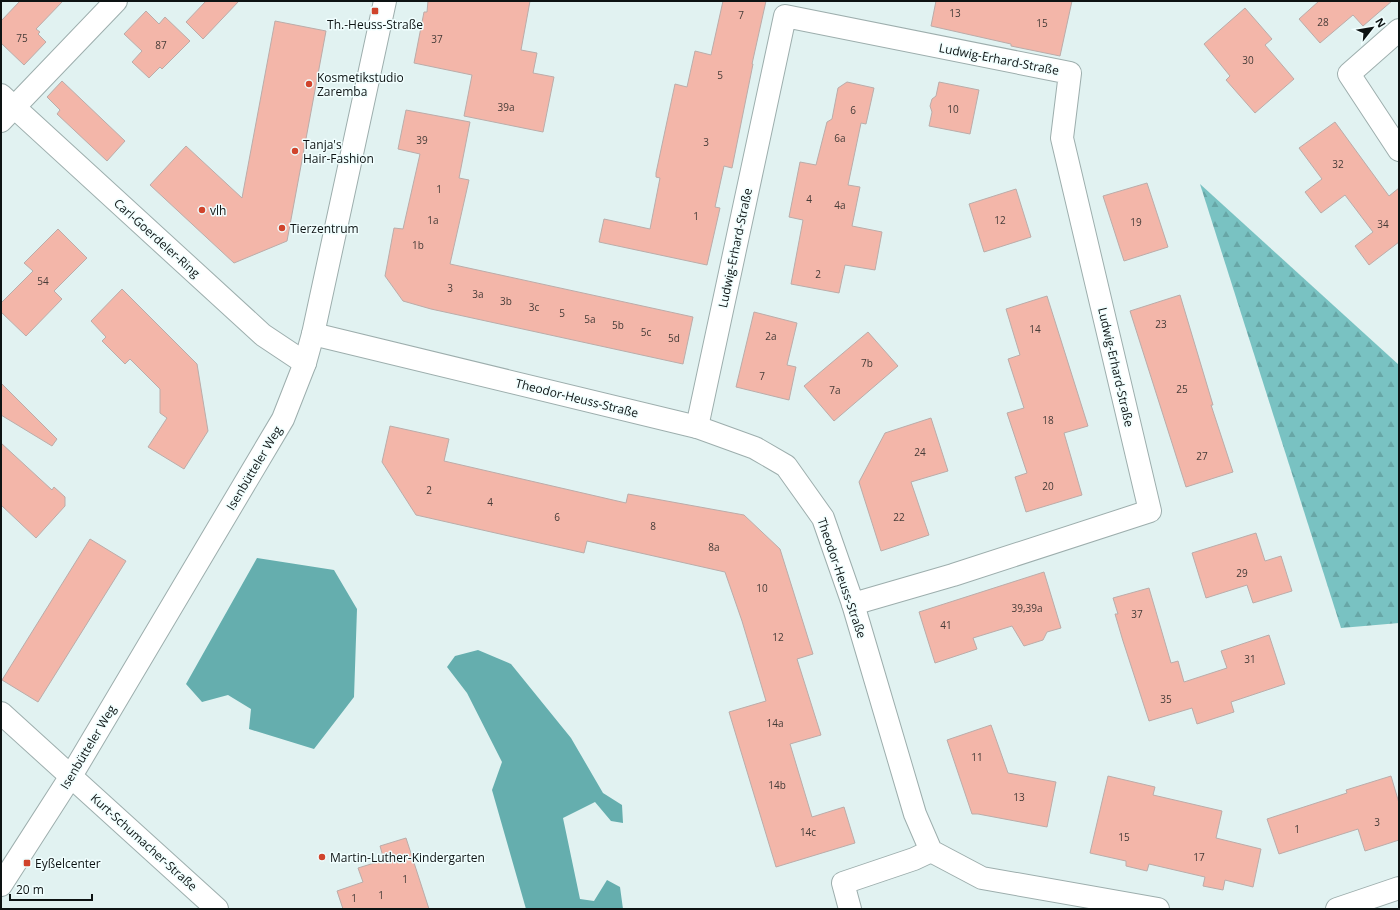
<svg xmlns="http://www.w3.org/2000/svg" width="1400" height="910" viewBox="0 0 1400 910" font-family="'Open Sans',sans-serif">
  <defs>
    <pattern id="forest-firs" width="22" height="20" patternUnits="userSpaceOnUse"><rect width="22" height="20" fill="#79c2c2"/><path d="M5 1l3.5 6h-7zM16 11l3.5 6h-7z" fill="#67a6a6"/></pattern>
  </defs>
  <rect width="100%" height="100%" fill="#e1f2f1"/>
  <!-- forest -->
  <path fill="url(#forest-firs)" d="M 1200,184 L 1399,365 L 1399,623 L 1341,628 Z"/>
  <!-- water -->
  <g fill="#65aeae">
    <path d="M 257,558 L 334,570 L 357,609 L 354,697 L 314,749 L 249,729 L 251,709 L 228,695 L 202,702 L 186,684 Z"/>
    <path d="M 478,650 L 511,664 L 571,738 L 603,793 L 622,805 L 623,823 L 611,821 L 595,802 L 563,818 L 580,899 L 594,901 L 607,880 L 620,887 L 623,909 L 526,909 L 492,790 L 502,762 L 467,693 L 447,667 L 455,656 Z"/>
  </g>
  <!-- building -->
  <g fill="#f3b6a9" stroke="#bbaca9">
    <path d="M 20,1 L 63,1 L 36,29 L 40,32 L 38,34 L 46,42 L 24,65 L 1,43 L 1,21 Z"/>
    <path d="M 206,1 L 239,1 L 203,39 L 186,22 Z"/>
    <path d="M 428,1 L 530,1 L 521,50 L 537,53 L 533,73 L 554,77 L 543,132 L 464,116 L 472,75 L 414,63 L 424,12 L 427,12 Z"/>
    <path d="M 723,1 L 766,1 L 752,64 L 753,64 L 732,168 L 724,166 L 715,207 L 720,208 L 707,265 L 599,242 L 604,219 L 650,229 L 660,178 L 656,177 L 656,173 L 675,84 L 687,87 L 695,51 L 711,55 Z"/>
    <path d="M 936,1 L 1072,1 L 1060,56 L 1011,46 L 1011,44 L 931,26 Z"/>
    <path d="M 1319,1 L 1392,1 L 1363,26 L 1353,15 L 1320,43 L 1299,19 Z"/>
    <path d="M 1245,8 L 1272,39 L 1265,45 L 1294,79 L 1255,113 L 1226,80 L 1230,76 L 1204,44 Z"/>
    <path d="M 146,11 L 159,24 L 165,17 L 190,41 L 162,69 L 160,67 L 149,78 L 132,62 L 142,51 L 124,34 Z"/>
    <path d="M 275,21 L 326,31 L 287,241 L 234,263 L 150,185 L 186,146 L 242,198 Z"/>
    <path d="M 62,81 L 125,141 L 107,161 L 57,114 L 60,110 L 47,97 Z"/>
    <path d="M 847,82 L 874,88 L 866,124 L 861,123 L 848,185 L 860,187 L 852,226 L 882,232 L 875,270 L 845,265 L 839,293 L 791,284 L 803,220 L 789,217 L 800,162 L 816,165 L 827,122 L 832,119 L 838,88 Z"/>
    <path d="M 939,82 L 979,90 L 970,134 L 929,126 L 932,112 L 930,106 L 932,99 L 936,96 Z"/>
    <path d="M 406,110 L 470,122 L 459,178 L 469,180 L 450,264 L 693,317 L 683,364 L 431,309 L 403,301 L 385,276 L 394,228 L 403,229 L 420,154 L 398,149 Z"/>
    <path d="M 1335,122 L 1389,196 L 1399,188 L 1399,242 L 1369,265 L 1355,246 L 1373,232 L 1345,195 L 1321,213 L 1305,192 L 1322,179 L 1299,148 Z"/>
    <path d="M 1147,183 L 1168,247 L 1124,261 L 1103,196 Z"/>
    <path d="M 1016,189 L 1031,237 L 984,252 L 969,204 Z"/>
    <path d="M 58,229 L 87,258 L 54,291 L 62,299 L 26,336 L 1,312 L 1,303 L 33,271 L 24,263 Z"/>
    <path d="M 122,289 L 197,364 L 208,431 L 184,469 L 148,447 L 167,418 L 160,413 L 160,389 L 130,359 L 125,364 L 102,341 L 106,337 L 91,321 Z"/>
    <path d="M 1180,295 L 1213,405 L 1211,405 L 1233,472 L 1186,487 L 1130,311 Z"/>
    <path d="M 1047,296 L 1088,426 L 1064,433 L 1082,495 L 1026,512 L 1015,477 L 1027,473 L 1007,413 L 1024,408 L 1008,359 L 1020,355 L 1006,309 Z"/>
    <path d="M 754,312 L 797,323 L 787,365 L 796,367 L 789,400 L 736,387 Z"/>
    <path d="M 868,332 L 898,366 L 834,421 L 804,386 Z"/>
    <path d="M 1,383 L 57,439 L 52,446 L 1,415 Z"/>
    <path d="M 931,418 L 948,471 L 911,482 L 929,535 L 881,551 L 859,482 L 885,433 Z"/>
    <path d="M 390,426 L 449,439 L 444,461 L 626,503 L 628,494 L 744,515 L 780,549 L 813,654 L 797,659 L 821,735 L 790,744 L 812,817 L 844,807 L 855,843 L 776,867 L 729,712 L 766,701 L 742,621 L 725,572 L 587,541 L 584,553 L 416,515 L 382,462 Z"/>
    <path d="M 1,443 L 52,490 L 54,487 L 65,497 L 65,506 L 36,538 L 1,505 Z"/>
    <path d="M 1256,533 L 1265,561 L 1281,556 L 1292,591 L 1253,603 L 1247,585 L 1206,598 L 1192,553 Z"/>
    <path d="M 90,539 L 126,561 L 38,702 L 2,680 Z"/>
    <path d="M 1044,572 L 1061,628 L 1047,632 L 1043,640 L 1024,646 L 1012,626 L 973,638 L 977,649 L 935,663 L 919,612 Z"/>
    <path d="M 1149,588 L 1171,663 L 1178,661 L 1184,682 L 1227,668 L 1221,651 L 1269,635 L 1285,684 L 1231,702 L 1234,712 L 1197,724 L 1192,708 L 1149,721 L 1123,641 L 1115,614 L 1118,614 L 1113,598 Z"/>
    <path d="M 991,725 L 1008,773 L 1056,782 L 1047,827 L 978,814 L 972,814 L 947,740 Z"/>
    <path d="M 1108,776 L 1155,787 L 1153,795 L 1222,811 L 1216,838 L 1261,849 L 1253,887 L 1225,880 L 1223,890 L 1203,886 L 1205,877 L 1149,864 L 1147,871 L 1126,866 L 1126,861 L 1090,853 Z"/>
    <path d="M 1391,776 L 1399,803 L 1399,840 L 1365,851 L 1358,829 L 1279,854 L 1267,819 L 1347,793 L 1346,790 Z"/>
    <path d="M 406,838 L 429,909 L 343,909 L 337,891 L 363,882 L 358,868 L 384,860 L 380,846 Z"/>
  </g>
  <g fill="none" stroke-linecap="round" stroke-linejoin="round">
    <defs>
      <g id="minor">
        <path d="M 1399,30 L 1349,74 L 1399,150"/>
        <path d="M 1,95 L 263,335 L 305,363"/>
        <path d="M 1,121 L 116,1"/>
        <path d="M 313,334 L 697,427 L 755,448 L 786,466 L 823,518 L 853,604 L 915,814 L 931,851 L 982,878 L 1158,909"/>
        <path d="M 697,427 L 785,16 L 1070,73 L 1062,138 L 1150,511 L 953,575 L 853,604"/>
        <path d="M 1,713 L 217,909"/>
        <path d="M 1,885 L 71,776 L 283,419 L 305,363 L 313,334 L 385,1"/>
        <path d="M 850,909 L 843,883 L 914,859 L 931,851"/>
        <path d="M 1337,909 L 1399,888"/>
      </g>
    </defs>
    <!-- minor casing -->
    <use href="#minor" stroke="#9daead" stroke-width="24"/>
    <!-- minor -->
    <use href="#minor" stroke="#fff" stroke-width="22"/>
  </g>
  <!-- markers -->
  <g fill="#d0442c" stroke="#f0fefe" stroke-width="1.5">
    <rect x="371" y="7" width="8" height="8" rx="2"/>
    <circle cx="309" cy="84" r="4"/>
    <circle cx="295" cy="151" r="4"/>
    <circle cx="202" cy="210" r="4"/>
    <circle cx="282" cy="228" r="4"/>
    <circle cx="322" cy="857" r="4"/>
    <rect x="23" y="859" width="8" height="8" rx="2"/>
  </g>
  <g text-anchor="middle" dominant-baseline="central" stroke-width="3" stroke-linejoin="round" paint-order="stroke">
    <!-- number labels -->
    <g font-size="10" fill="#463c38">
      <text x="955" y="13">13</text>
      <text x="741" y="15">7</text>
      <text x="1323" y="22">28</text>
      <text x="1042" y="23">15</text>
      <text x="22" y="38">75</text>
      <text x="437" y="39">37</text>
      <text x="161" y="45">87</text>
      <text x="1248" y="60">30</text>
      <text x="720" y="75">5</text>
      <text x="506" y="107">39a</text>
      <text x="953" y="109">10</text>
      <text x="853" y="110">6</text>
      <text x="840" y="138">6a</text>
      <text x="422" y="140">39</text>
      <text x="706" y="142">3</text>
      <text x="1338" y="164">32</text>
      <text x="439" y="189">1</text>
      <text x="809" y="199">4</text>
      <text x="840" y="205">4a</text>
      <text x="696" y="216">1</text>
      <text x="433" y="220">1a</text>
      <text x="1000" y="220">12</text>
      <text x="1136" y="222">19</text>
      <text x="1383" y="224">34</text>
      <text x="418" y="245">1b</text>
      <text x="818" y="274">2</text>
      <text x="43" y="281">54</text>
      <text x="450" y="288">3</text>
      <text x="478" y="294">3a</text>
      <text x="506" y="301">3b</text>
      <text x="534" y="307">3c</text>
      <text x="562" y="313">5</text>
      <text x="590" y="319">5a</text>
      <text x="1161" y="324">23</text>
      <text x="618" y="325">5b</text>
      <text x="1035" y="329">14</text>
      <text x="646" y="332">5c</text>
      <text x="771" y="336">2a</text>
      <text x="674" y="338">5d</text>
      <text x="867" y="363">7b</text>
      <text x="762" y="376">7</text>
      <text x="1182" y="389">25</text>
      <text x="835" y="390">7a</text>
      <text x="1048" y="420">18</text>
      <text x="920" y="452">24</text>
      <text x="1202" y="456">27</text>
      <text x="1048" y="486">20</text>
      <text x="429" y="490">2</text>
      <text x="490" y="502">4</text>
      <text x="557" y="517">6</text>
      <text x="899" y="517">22</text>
      <text x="653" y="526">8</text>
      <text x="714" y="547">8a</text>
      <text x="1242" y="573">29</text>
      <text x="762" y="588">10</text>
      <text x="1027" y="608">39,39a</text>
      <text x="1137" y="614">37</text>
      <text x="946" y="625">41</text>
      <text x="778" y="637">12</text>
      <text x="1250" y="659">31</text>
      <text x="1166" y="699">35</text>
      <text x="775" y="723">14a</text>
      <text x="977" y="757">11</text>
      <text x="777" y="785">14b</text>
      <text x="1019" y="797">13</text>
      <text x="1377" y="822">3</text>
      <text x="1297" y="829">1</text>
      <text x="808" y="832">14c</text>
      <text x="1124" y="837">15</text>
      <text x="1199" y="857">17</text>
      <text x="405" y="879">1</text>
      <text x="381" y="895">1</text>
      <text x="354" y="898">1</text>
    </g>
    <!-- poi labels -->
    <g font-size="12" fill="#0d1313" stroke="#f0fefe" text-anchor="start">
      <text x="375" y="24" text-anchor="middle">Th.-Heuss-Straße</text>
      <text x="317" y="77">Kosmetikstudio<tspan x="317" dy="14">Zaremba</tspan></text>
      <text x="303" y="144">Tanja's<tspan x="303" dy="14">Hair-Fashion</tspan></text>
      <text x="210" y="210">vlh</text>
      <text x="290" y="228">Tierzentrum</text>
      <text x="330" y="857">Martin-Luther-Kindergarten</text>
      <text x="35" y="863">Eyßelcenter</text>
    </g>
    <!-- street labels -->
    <g font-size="12" fill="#0d1313" stroke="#f0fefe">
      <text transform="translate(999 59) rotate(11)">Ludwig-Erhard-Straße</text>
      <text transform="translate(157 238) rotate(42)">Carl-Goerdeler-Ring</text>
      <text transform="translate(735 248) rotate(-78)">Ludwig-Erhard-Straße</text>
      <text transform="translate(1116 367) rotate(77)">Ludwig-Erhard-Straße</text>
      <text transform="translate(577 398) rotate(14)">Theodor-Heuss-Straße</text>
      <text transform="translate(254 468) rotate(-59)">Isenbütteler Weg</text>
      <text transform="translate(842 578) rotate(71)">Theodor-Heuss-Straße</text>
      <text transform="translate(88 747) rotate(-59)">Isenbütteler Weg</text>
      <text transform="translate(144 842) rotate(42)">Kurt-Schumacher-Straße</text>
    </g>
  </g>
  <!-- border -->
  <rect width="1400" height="910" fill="none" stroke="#0d1313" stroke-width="4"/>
  <!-- north arrow -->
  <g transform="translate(1372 28) rotate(59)" stroke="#f0fefe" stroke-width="3" paint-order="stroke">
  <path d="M0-3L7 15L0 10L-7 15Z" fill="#0d1313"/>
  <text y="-6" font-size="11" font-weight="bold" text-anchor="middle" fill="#0d1313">N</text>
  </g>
  <!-- scale -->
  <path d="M10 894v6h82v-6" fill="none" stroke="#0d1313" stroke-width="2"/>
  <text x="16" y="894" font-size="12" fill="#0d1313" stroke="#f0fefe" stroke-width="3" paint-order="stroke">20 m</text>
</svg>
